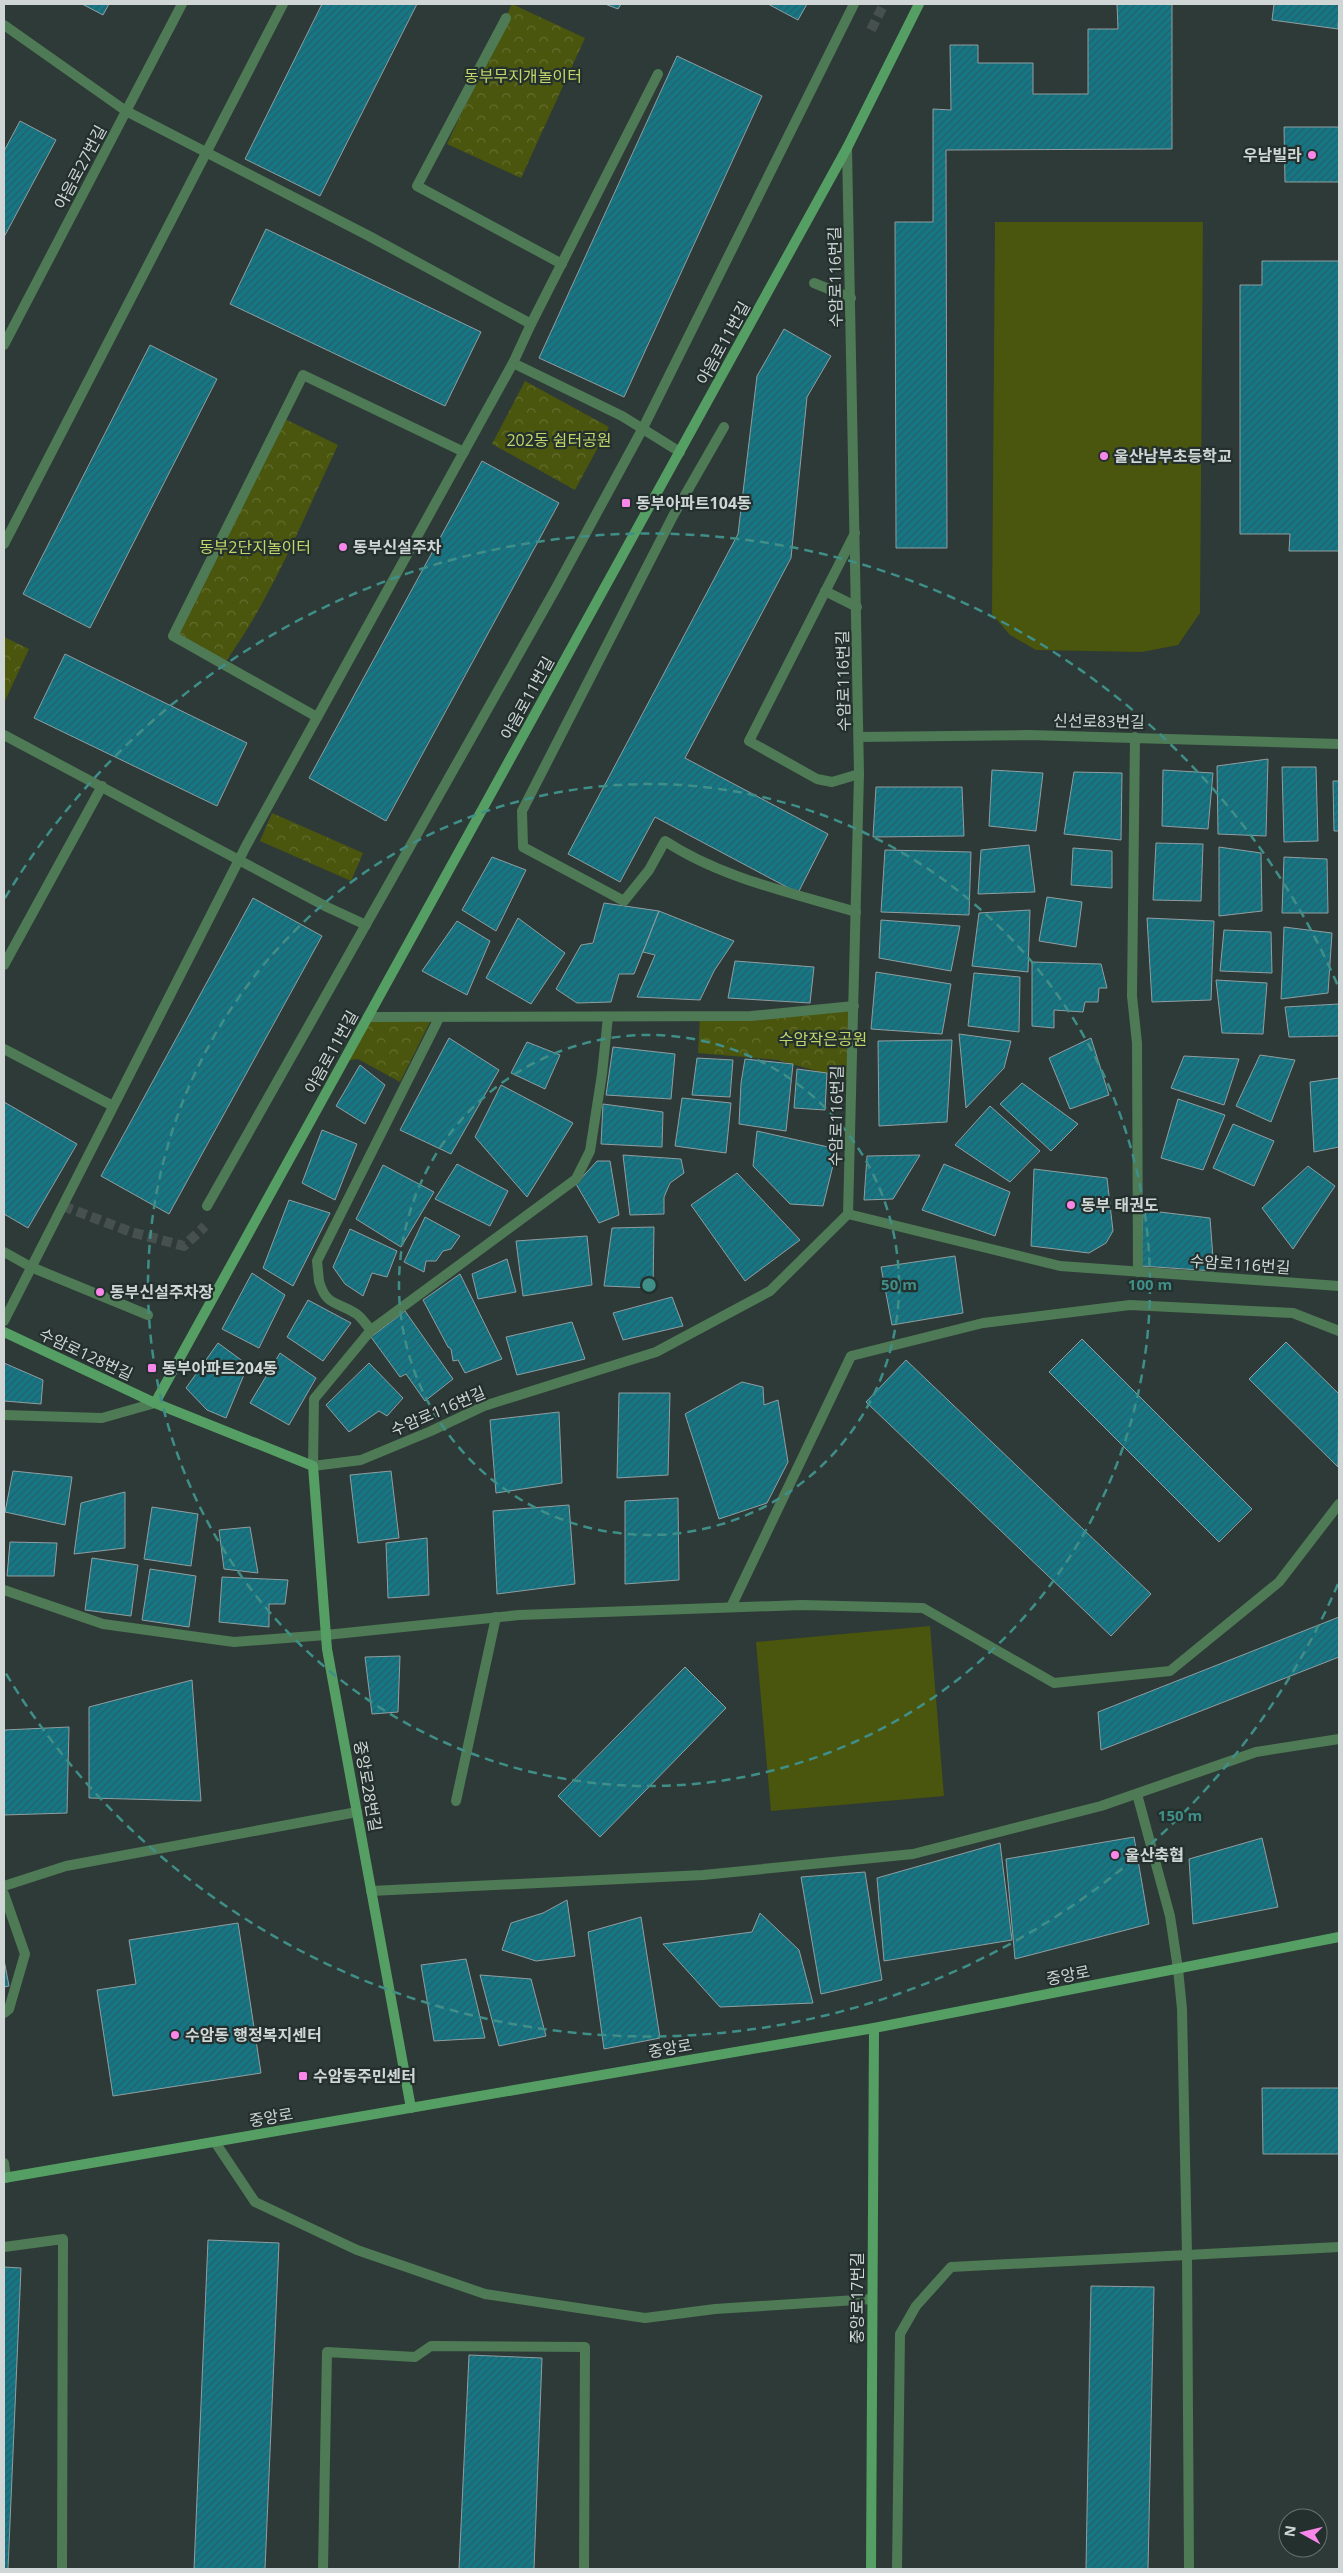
<svg xmlns="http://www.w3.org/2000/svg" width="1343" height="2573" viewBox="0 0 1343 2573" font-family="'Open Sans','Noto Sans KR',sans-serif">
  <defs>
    <pattern id="forest-crowns" width="20" height="18" patternUnits="userSpaceOnUse" patternTransform="scale(1.25)"><rect width="20" height="18" fill="#4a550d"/><path d="M2 6a3 3 0 1 1 6 0M12 15a3 3 0 1 1 6 0" fill="none" stroke="#636d2f"/></pattern>
    <pattern id="building-hatch" width="6" height="6" patternUnits="userSpaceOnUse" patternTransform="scale(1.25)"><rect width="6" height="6" fill="#157785"/><path d="M-1 1l2-2M0 6l6-6M5 7l2-2" fill="none" stroke="#275e66"/></pattern>
  </defs>
  <rect width="100%" height="100%" fill="#2e3a37"/>
  <!-- forest -->
  <g fill="url(#forest-crowns)">
    <path d="M 512,4 L 585,38 L 521,178 L 447,144 Z"/>
    <path d="M 525,381 L 609,427 L 575,490 L 492,444 Z"/>
    <path d="M 283,418 L 338,445 C 303,519 272,598 224,664 L 174,637 Z"/>
    <path d="M 4,637 L 29,649 L 4,703 Z"/>
    <path d="M 272,813 L 363,853 L 351,881 L 260,841 Z"/>
    <path d="M 854,1006 L 852,1081 L 778,1060 L 698,1053 L 700,1017 Z"/>
    <path d="M 368,1017 L 432,1018 L 400,1082 L 358,1059 L 344,1061 Z"/>
  </g>
  <!-- garden -->
  <g fill="#4a550d">
    <path d="M 995,222 L 1203,222 L 1200,613 L 1178,645 L 1142,652 L 1036,650 L 1010,635 L 992,614 Z"/>
    <path d="M 930,1626 L 944,1796 L 771,1811 L 756,1642 Z"/>
  </g>
  <!-- building -->
  <g fill="url(#building-hatch)" stroke="#909ea1">
    <path d="M 82,4 L 109,4 L 103,15 Z"/>
    <path d="M 322,4 L 417,4 L 320,196 L 245,159 Z"/>
    <path d="M 605,4 L 621,4 L 618,9 Z"/>
    <path d="M 768,4 L 807,4 L 798,20 Z"/>
    <path d="M 1117,4 L 1172,4 L 1172,149 L 946,150 L 947,548 L 896,548 L 895,222 L 933,222 L 933,109 L 951,110 L 950,45 L 978,45 L 978,63 L 1033,63 L 1033,94 L 1088,94 L 1088,29 L 1118,29 Z"/>
    <path d="M 1274,4 L 1339,4 L 1338,29 L 1272,20 Z"/>
    <path d="M 677,56 L 762,96 L 624,397 L 539,358 Z"/>
    <path d="M 20,121 L 56,140 L 4,237 L 4,151 Z"/>
    <path d="M 1284,127 L 1339,127 L 1339,182 L 1285,182 Z"/>
    <path d="M 266,229 L 481,332 L 445,406 L 230,304 Z"/>
    <path d="M 1262,261 L 1339,261 L 1339,551 L 1289,551 L 1290,534 L 1240,534 L 1240,285 L 1262,285 Z"/>
    <path d="M 784,329 L 831,356 L 807,397 L 791,558 L 685,758 L 828,834 L 798,893 L 655,817 L 620,882 L 568,854 L 738,534 L 757,376 Z"/>
    <path d="M 150,345 L 217,379 L 90,628 L 23,594 Z"/>
    <path d="M 482,461 L 559,503 L 386,821 L 309,778 Z"/>
    <path d="M 65,654 L 247,743 L 217,806 L 34,718 Z"/>
    <path d="M 1268,759 L 1266,836 L 1218,834 L 1217,766 Z"/>
    <path d="M 1282,767 L 1316,767 L 1318,841 L 1284,842 Z"/>
    <path d="M 992,770 L 1043,773 L 1036,831 L 989,826 Z"/>
    <path d="M 1163,770 L 1213,773 L 1208,829 L 1162,826 Z"/>
    <path d="M 1074,772 L 1122,773 L 1121,840 L 1064,834 Z"/>
    <path d="M 1333,781 L 1339,781 L 1339,831 L 1334,831 Z"/>
    <path d="M 876,787 L 962,787 L 964,836 L 873,837 Z"/>
    <path d="M 1156,843 L 1203,844 L 1201,901 L 1153,900 Z"/>
    <path d="M 1029,845 L 1035,892 L 978,894 L 981,850 Z"/>
    <path d="M 1219,847 L 1261,853 L 1262,911 L 1219,916 Z"/>
    <path d="M 1073,848 L 1112,851 L 1112,888 L 1071,885 Z"/>
    <path d="M 885,850 L 971,852 L 969,915 L 881,912 Z"/>
    <path d="M 492,857 L 526,870 L 496,931 L 462,910 Z"/>
    <path d="M 1284,857 L 1327,859 L 1328,913 L 1282,913 Z"/>
    <path d="M 1047,897 L 1082,902 L 1076,947 L 1039,941 Z"/>
    <path d="M 253,898 L 322,936 L 169,1214 L 101,1176 Z"/>
    <path d="M 604,903 L 659,911 L 634,974 L 619,974 L 611,1002 L 577,1003 L 556,989 L 581,945 L 593,943 Z"/>
    <path d="M 1030,910 L 1028,972 L 972,966 L 979,913 Z"/>
    <path d="M 659,911 L 734,941 L 714,971 L 700,1000 L 637,997 L 655,955 L 643,952 Z"/>
    <path d="M 518,918 L 565,953 L 531,1004 L 486,978 Z"/>
    <path d="M 1147,918 L 1214,921 L 1211,1000 L 1152,1002 Z"/>
    <path d="M 881,920 L 960,926 L 951,971 L 879,958 Z"/>
    <path d="M 457,921 L 490,941 L 467,995 L 422,971 Z"/>
    <path d="M 1284,927 L 1332,933 L 1328,993 L 1281,999 Z"/>
    <path d="M 1224,930 L 1271,932 L 1272,973 L 1220,971 Z"/>
    <path d="M 735,961 L 814,967 L 810,1003 L 728,998 Z"/>
    <path d="M 1032,962 L 1101,964 L 1107,988 L 1099,988 L 1098,1002 L 1085,1002 L 1083,1012 L 1054,1010 L 1054,1028 L 1032,1026 Z"/>
    <path d="M 876,972 L 951,984 L 942,1034 L 871,1029 Z"/>
    <path d="M 974,973 L 1020,977 L 1019,1032 L 968,1026 Z"/>
    <path d="M 1216,980 L 1267,983 L 1263,1034 L 1222,1033 Z"/>
    <path d="M 1339,1004 L 1339,1036 L 1289,1037 L 1285,1007 Z"/>
    <path d="M 959,1034 L 1011,1041 L 1004,1068 L 966,1108 Z"/>
    <path d="M 449,1038 L 499,1070 L 451,1154 L 400,1130 Z"/>
    <path d="M 1091,1038 L 1109,1095 L 1070,1109 L 1049,1058 Z"/>
    <path d="M 952,1040 L 947,1122 L 879,1126 L 878,1041 Z"/>
    <path d="M 527,1042 L 560,1055 L 545,1089 L 511,1073 Z"/>
    <path d="M 613,1047 L 675,1054 L 671,1099 L 606,1095 Z"/>
    <path d="M 1260,1055 L 1295,1060 L 1271,1122 L 1236,1106 Z"/>
    <path d="M 1184,1056 L 1239,1059 L 1224,1105 L 1171,1088 Z"/>
    <path d="M 697,1058 L 733,1060 L 730,1097 L 692,1095 Z"/>
    <path d="M 745,1059 L 793,1064 L 786,1131 L 739,1124 L 741,1083 Z"/>
    <path d="M 360,1065 L 385,1085 L 365,1124 L 336,1106 Z"/>
    <path d="M 797,1069 L 827,1073 L 825,1110 L 794,1108 Z"/>
    <path d="M 1339,1078 L 1339,1147 L 1314,1152 L 1310,1082 Z"/>
    <path d="M 1022,1083 L 1078,1124 L 1051,1151 L 1000,1104 Z"/>
    <path d="M 501,1085 L 573,1123 L 527,1197 L 475,1137 Z"/>
    <path d="M 682,1098 L 731,1103 L 726,1153 L 675,1146 Z"/>
    <path d="M 1178,1099 L 1225,1115 L 1203,1170 L 1161,1158 Z"/>
    <path d="M 4,1102 L 77,1144 L 28,1228 L 4,1214 Z"/>
    <path d="M 603,1104 L 663,1112 L 662,1147 L 601,1144 Z"/>
    <path d="M 990,1106 L 1040,1151 L 1010,1182 L 955,1145 Z"/>
    <path d="M 1233,1124 L 1274,1141 L 1254,1186 L 1213,1168 Z"/>
    <path d="M 322,1130 L 357,1144 L 335,1200 L 302,1183 Z"/>
    <path d="M 757,1131 L 837,1149 L 823,1206 L 790,1204 L 753,1166 Z"/>
    <path d="M 623,1155 L 681,1159 L 684,1173 L 670,1183 L 664,1197 L 664,1214 L 630,1215 Z"/>
    <path d="M 920,1155 L 893,1199 L 864,1200 L 867,1156 Z"/>
    <path d="M 597,1161 L 610,1161 L 619,1215 L 599,1223 L 576,1184 Z"/>
    <path d="M 457,1164 L 508,1191 L 490,1226 L 435,1199 Z"/>
    <path d="M 944,1164 L 1010,1192 L 995,1236 L 922,1210 Z"/>
    <path d="M 383,1165 L 434,1192 L 401,1247 L 356,1219 Z"/>
    <path d="M 1308,1166 L 1335,1186 L 1293,1249 L 1262,1208 Z"/>
    <path d="M 1034,1169 L 1107,1178 L 1113,1231 L 1106,1243 L 1089,1253 L 1031,1246 Z"/>
    <path d="M 737,1173 L 800,1240 L 745,1281 L 691,1205 Z"/>
    <path d="M 289,1200 L 330,1213 L 293,1286 L 263,1268 Z"/>
    <path d="M 1143,1210 L 1210,1218 L 1214,1271 L 1141,1266 Z"/>
    <path d="M 425,1217 L 460,1236 L 451,1249 L 443,1251 L 436,1261 L 426,1261 L 424,1272 L 404,1262 Z"/>
    <path d="M 654,1227 L 653,1288 L 604,1286 L 612,1228 Z"/>
    <path d="M 350,1229 L 397,1251 L 387,1277 L 372,1273 L 363,1296 L 345,1284 L 333,1267 Z"/>
    <path d="M 587,1236 L 592,1285 L 523,1296 L 516,1241 Z"/>
    <path d="M 955,1256 L 963,1313 L 892,1325 L 881,1267 Z"/>
    <path d="M 507,1259 L 516,1292 L 478,1299 L 472,1274 Z"/>
    <path d="M 252,1273 L 285,1295 L 259,1348 L 222,1329 Z"/>
    <path d="M 460,1274 L 502,1359 L 465,1373 L 458,1360 L 453,1361 L 451,1349 L 448,1347 L 423,1300 Z"/>
    <path d="M 672,1297 L 683,1326 L 623,1340 L 613,1313 Z"/>
    <path d="M 308,1300 L 351,1323 L 323,1361 L 287,1337 Z"/>
    <path d="M 405,1311 L 453,1379 L 425,1401 L 406,1374 L 400,1377 L 371,1337 Z"/>
    <path d="M 572,1322 L 585,1359 L 517,1375 L 506,1337 Z"/>
    <path d="M 1082,1339 L 1252,1509 L 1219,1542 L 1049,1372 Z"/>
    <path d="M 1286,1342 L 1339,1394 L 1338,1467 L 1249,1379 Z"/>
    <path d="M 218,1343 L 248,1365 L 226,1418 L 207,1410 L 186,1388 Z"/>
    <path d="M 280,1353 L 316,1378 L 289,1425 L 250,1403 Z"/>
    <path d="M 906,1360 L 1151,1594 L 1111,1636 L 866,1402 Z"/>
    <path d="M 4,1363 L 43,1380 L 41,1404 L 4,1401 Z"/>
    <path d="M 369,1363 L 403,1398 L 387,1416 L 379,1411 L 349,1432 L 326,1405 Z"/>
    <path d="M 742,1382 L 763,1387 L 764,1405 L 778,1400 L 788,1462 L 767,1503 L 719,1519 L 685,1414 Z"/>
    <path d="M 619,1393 L 670,1393 L 668,1475 L 617,1478 Z"/>
    <path d="M 559,1412 L 562,1483 L 496,1493 L 490,1420 Z"/>
    <path d="M 13,1471 L 72,1477 L 65,1525 L 5,1512 Z"/>
    <path d="M 391,1471 L 399,1538 L 358,1543 L 350,1475 Z"/>
    <path d="M 125,1492 L 125,1548 L 74,1554 L 81,1503 Z"/>
    <path d="M 678,1498 L 679,1580 L 625,1584 L 625,1501 Z"/>
    <path d="M 569,1505 L 575,1584 L 497,1594 L 493,1511 Z"/>
    <path d="M 152,1507 L 198,1514 L 191,1566 L 144,1559 Z"/>
    <path d="M 250,1527 L 258,1573 L 224,1569 L 219,1530 Z"/>
    <path d="M 427,1538 L 429,1595 L 388,1598 L 386,1543 Z"/>
    <path d="M 10,1542 L 57,1543 L 54,1576 L 7,1576 Z"/>
    <path d="M 92,1558 L 138,1565 L 131,1616 L 85,1610 Z"/>
    <path d="M 150,1569 L 196,1576 L 189,1627 L 142,1620 Z"/>
    <path d="M 222,1577 L 288,1580 L 285,1604 L 269,1604 L 269,1627 L 219,1622 Z"/>
    <path d="M 1339,1617 L 1339,1657 L 1101,1750 L 1098,1712 Z"/>
    <path d="M 400,1656 L 398,1712 L 372,1714 L 365,1657 Z"/>
    <path d="M 685,1667 L 726,1708 L 600,1837 L 558,1796 Z"/>
    <path d="M 192,1680 L 201,1801 L 89,1798 L 89,1707 Z"/>
    <path d="M 69,1727 L 67,1813 L 4,1815 L 4,1730 Z"/>
    <path d="M 1134,1837 L 1149,1924 L 1015,1959 L 1006,1859 Z"/>
    <path d="M 1262,1838 L 1278,1907 L 1193,1924 L 1189,1859 Z"/>
    <path d="M 1000,1843 L 1012,1940 L 884,1961 L 877,1878 Z"/>
    <path d="M 865,1872 L 882,1980 L 821,1994 L 801,1877 Z"/>
    <path d="M 567,1900 L 575,1956 L 536,1961 L 502,1950 L 511,1923 L 543,1913 Z"/>
    <path d="M 760,1913 L 799,1950 L 813,2003 L 720,2007 L 663,1944 L 752,1932 Z"/>
    <path d="M 641,1917 L 660,2038 L 604,2049 L 588,1932 Z"/>
    <path d="M 238,1923 L 261,2073 L 113,2096 L 97,1990 L 136,1984 L 129,1940 Z"/>
    <path d="M 466,1959 L 485,2038 L 434,2041 L 421,1965 Z"/>
    <path d="M 4,1960 L 9,1986 L 4,1987 Z"/>
    <path d="M 480,1975 L 531,1979 L 546,2036 L 499,2046 Z"/>
    <path d="M 1262,2088 L 1339,2088 L 1339,2154 L 1263,2154 Z"/>
    <path d="M 208,2240 L 279,2243 L 265,2569 L 194,2569 Z"/>
    <path d="M 4,2267 L 21,2268 L 8,2569 L 4,2569 Z"/>
    <path d="M 1091,2286 L 1154,2287 L 1148,2569 L 1086,2569 Z"/>
    <path d="M 469,2355 L 542,2358 L 534,2569 L 459,2569 Z"/>
  </g>
  <g fill="none" stroke-linecap="round" stroke-linejoin="round">
    <!-- street-tunnel -->
    <g stroke="#46514f" stroke-width="10" stroke-dasharray="10 5" stroke-linecap="butt">
      <path d="M 871,30 L 884,4"/>
      <path d="M 63,1206 L 131,1232 L 184,1246 L 205,1226"/>
    </g>
    <!-- lane -->
    <g stroke="#4e7a55" stroke-width="10">
      <path d="M 506,18 L 417,186 L 562,264"/>
      <path d="M 4,25 L 126,111 L 369,236 L 531,324 L 513,363 L 622,416 L 680,452"/>
      <path d="M 531,324 L 658,74"/>
      <path d="M 724,427 L 673,516 L 522,811 L 523,847 L 624,901 L 649,870 L 665,841 C 721,878 792,893 856,912"/>
      <path d="M 4,544 L 283,4"/>
      <path d="M 317,717 L 173,636 L 303,375 L 464,452"/>
      <path d="M 4,735 L 327,907 L 366,925"/>
      <path d="M 1135,737 L 1132,996 L 1137,1043 L 1138,1272"/>
      <path d="M 4,965 L 102,786"/>
      <path d="M 4,1049 L 113,1106"/>
      <path d="M 207,1206 L 556,588 L 643,428 L 854,4"/>
      <path d="M 4,1252 L 31,1267 L 148,1315"/>
      <path d="M 319,1281 C 326,1306 336,1301 355,1313 C 361,1316 366,1325 371,1330"/>
      <path d="M 4,1321 L 246,846 L 513,363"/>
      <path d="M 313,1466 L 361,1460 L 431,1431 L 484,1406 L 656,1352 L 770,1291 L 848,1214 L 1060,1266 L 1339,1286"/>
      <path d="M 731,1607 L 851,1356 L 983,1323 L 1130,1305 L 1293,1313 L 1339,1331"/>
      <path d="M 326,1635 L 519,1615 L 802,1605 L 923,1608 L 1054,1683 L 1170,1671 L 1279,1582 L 1339,1504"/>
      <path d="M 456,1801 L 496,1617"/>
      <path d="M 4,1894 L 25,1954 L 9,2009 L 4,2013"/>
      <path d="M 1178,1969 L 1182,2009 L 1187,2255 L 1189,2569"/>
      <path d="M 4,2163 L 6,2178"/>
      <path d="M 4,2247 L 63,2239 L 62,2569"/>
      <path d="M 323,2569 L 327,2352 L 415,2357 L 431,2346 L 585,2347 L 584,2569"/>
      <path d="M 897,2569 L 900,2334 L 916,2306 L 951,2267 L 1187,2255"/>
    </g>
    <!-- street -->
    <g stroke="#4e7a55" stroke-width="10">
      <path d="M 847,148 L 859,774 L 848,1214"/>
      <path d="M 814,283 L 851,298"/>
      <path d="M 4,345 L 182,4"/>
      <path d="M 855,533 L 749,741 L 817,779 L 832,782 L 859,774"/>
      <path d="M 825,591 L 857,607"/>
      <path d="M 859,737 L 1029,735 L 1339,744"/>
      <path d="M 368,1017 L 751,1016 L 854,1006"/>
      <path d="M 319,1281 L 317,1261 L 439,1018"/>
      <path d="M 4,1415 L 102,1418 L 155,1403"/>
      <path d="M 313,1466 L 314,1399 L 371,1330 L 576,1179 L 590,1151 L 602,1074 L 608,1017"/>
      <path d="M 4,1590 L 103,1624 L 234,1642 L 326,1635"/>
      <path d="M 1137,1794 L 1170,1916 L 1178,1969"/>
      <path d="M 4,1886 L 66,1866 L 357,1812"/>
      <path d="M 371,1891 L 703,1875 L 913,1854 L 1101,1806 L 1256,1752 L 1339,1739"/>
      <path d="M 215,2142 L 255,2202 L 357,2250 L 485,2294 L 645,2318 L 715,2309 L 872,2299"/>
      <path d="M 1187,2255 L 1339,2247"/>
    </g>
    <!-- secondary -->
    <g stroke="#569f64" stroke-width="10">
      <path d="M 4,1332 L 155,1403 L 313,1466 L 327,1649 L 411,2108"/>
      <path d="M 155,1403 L 847,148 L 919,4"/>
      <path d="M 4,2178 L 874,2028 L 1339,1937"/>
      <path d="M 871,2569 L 874,2028"/>
    </g>
  </g>
  <!-- distance rings -->
  <g fill="none" stroke="#3f8e88" stroke-width="2.5" stroke-dasharray="9 6">
    <circle cx="649" cy="1285" r="250"/>
    <circle cx="649" cy="1285" r="501"/>
    <path d="M1338 1584A751 751 0 0 1 5 1672M5 898A751 751 0 0 1 1338 986"/>
  </g>
  <!-- markers -->
  <g fill="#f987e9" stroke="#24302d" stroke-width="2">
    <circle cx="1312" cy="155" r="5"/>
    <circle cx="1104" cy="456" r="5"/>
    <rect x="621" y="498" width="10" height="10" rx="2.5"/>
    <circle cx="343" cy="547" r="5"/>
    <circle cx="1071" cy="1205" r="5"/>
    <circle cx="100" cy="1292" r="5"/>
    <rect x="147" y="1363" width="10" height="10" rx="2.5"/>
    <circle cx="1115" cy="1855" r="5"/>
    <circle cx="175" cy="2035" r="5"/>
    <rect x="298" y="2071" width="10" height="10" rx="2.5"/>
  </g>
  <g text-anchor="middle" dominant-baseline="central" stroke-width="4.5" stroke-linejoin="round" paint-order="stroke">
    <!-- park labels -->
    <g font-size="16" fill="#c3d669" stroke="#24302d">
      <text x="523" y="76">동부무지개놀이터</text>
      <text x="559" y="440">202동 쉼터공원</text>
      <text x="255" y="547">동부2단지놀이터</text>
      <text x="823" y="1039">수암작은공원</text>
    </g>
    <!-- poi labels -->
    <g font-size="16" font-weight="bold" fill="#cfd6d5" stroke="#24302d" text-anchor="start">
      <text x="1302" y="155" text-anchor="end">우남빌라</text>
      <text x="1114" y="456">울산남부초등학교</text>
      <text x="636" y="503">동부아파트104동</text>
      <text x="353" y="547">동부신설주차</text>
      <text x="1081" y="1205">동부 태권도</text>
      <text x="110" y="1292">동부신설주차장</text>
      <text x="162" y="1368">동부아파트204동</text>
      <text x="1125" y="1855">울산축협</text>
      <text x="185" y="2035">수암동 행정복지센터</text>
      <text x="313" y="2076">수암동주민센터</text>
    </g>
    <!-- street labels -->
    <g font-size="16" fill="#cfd6d5" stroke="#24302d">
      <text transform="translate(80 167) rotate(-62)">야음로27번길</text>
      <text transform="translate(835 277) rotate(-91)">수암로116번길</text>
      <text transform="translate(723 343) rotate(-61)">야음로11번길</text>
      <text transform="translate(843 681) rotate(-91)">수암로116번길</text>
      <text transform="translate(527 698) rotate(-61)">야음로11번길</text>
      <text transform="translate(1099 721) rotate(1)">신선로83번길</text>
      <text transform="translate(331 1052) rotate(-61)">야음로11번길</text>
      <text transform="translate(836 1116) rotate(-89)">수암로116번길</text>
      <text transform="translate(1240 1264) rotate(4)">수암로116번길</text>
      <text transform="translate(86 1354) rotate(25)">수암로128번길</text>
      <text transform="translate(438 1411) rotate(-23)">수암로116번길</text>
      <text transform="translate(368 1786) rotate(80)">중앙로28번길</text>
      <text transform="translate(1068 1975) rotate(-11)">중앙로</text>
      <text transform="translate(670 2048) rotate(-10)">중앙로</text>
      <text transform="translate(271 2117) rotate(-10)">중앙로</text>
      <text transform="translate(857 2298) rotate(-90)">중앙로17번길</text>
    </g>
  </g>
  <circle cx="649" cy="1285" r="8" fill="#3f8e88" stroke="#24302d" stroke-width="2.5"/>
  <g font-size="15" text-anchor="middle" font-weight="bold" fill="#3f8e88" stroke="#24302d" stroke-width="4.5" stroke-linejoin="round" paint-order="stroke">
    <text x="899" y="1290">50 m</text>
    <text x="1150" y="1290">100 m</text>
    <text x="1180" y="1821">150 m</text>
  </g>
  <!-- border -->
  <rect width="1343" height="2573" fill="none" stroke="#cfd6d5" stroke-width="10"/>
  <!-- north arrow -->
  <g transform="translate(1303 2533) rotate(278)"><circle r="24" fill="#24302d" stroke="#687270"/>
  <path d="M0-4L9 19L0 12L-9 19Z" fill="#f987e9"/>
  <text y="-8" font-size="14" font-weight="bold" text-anchor="middle" fill="#cfd6d5">N</text>
  </g>
</svg>
